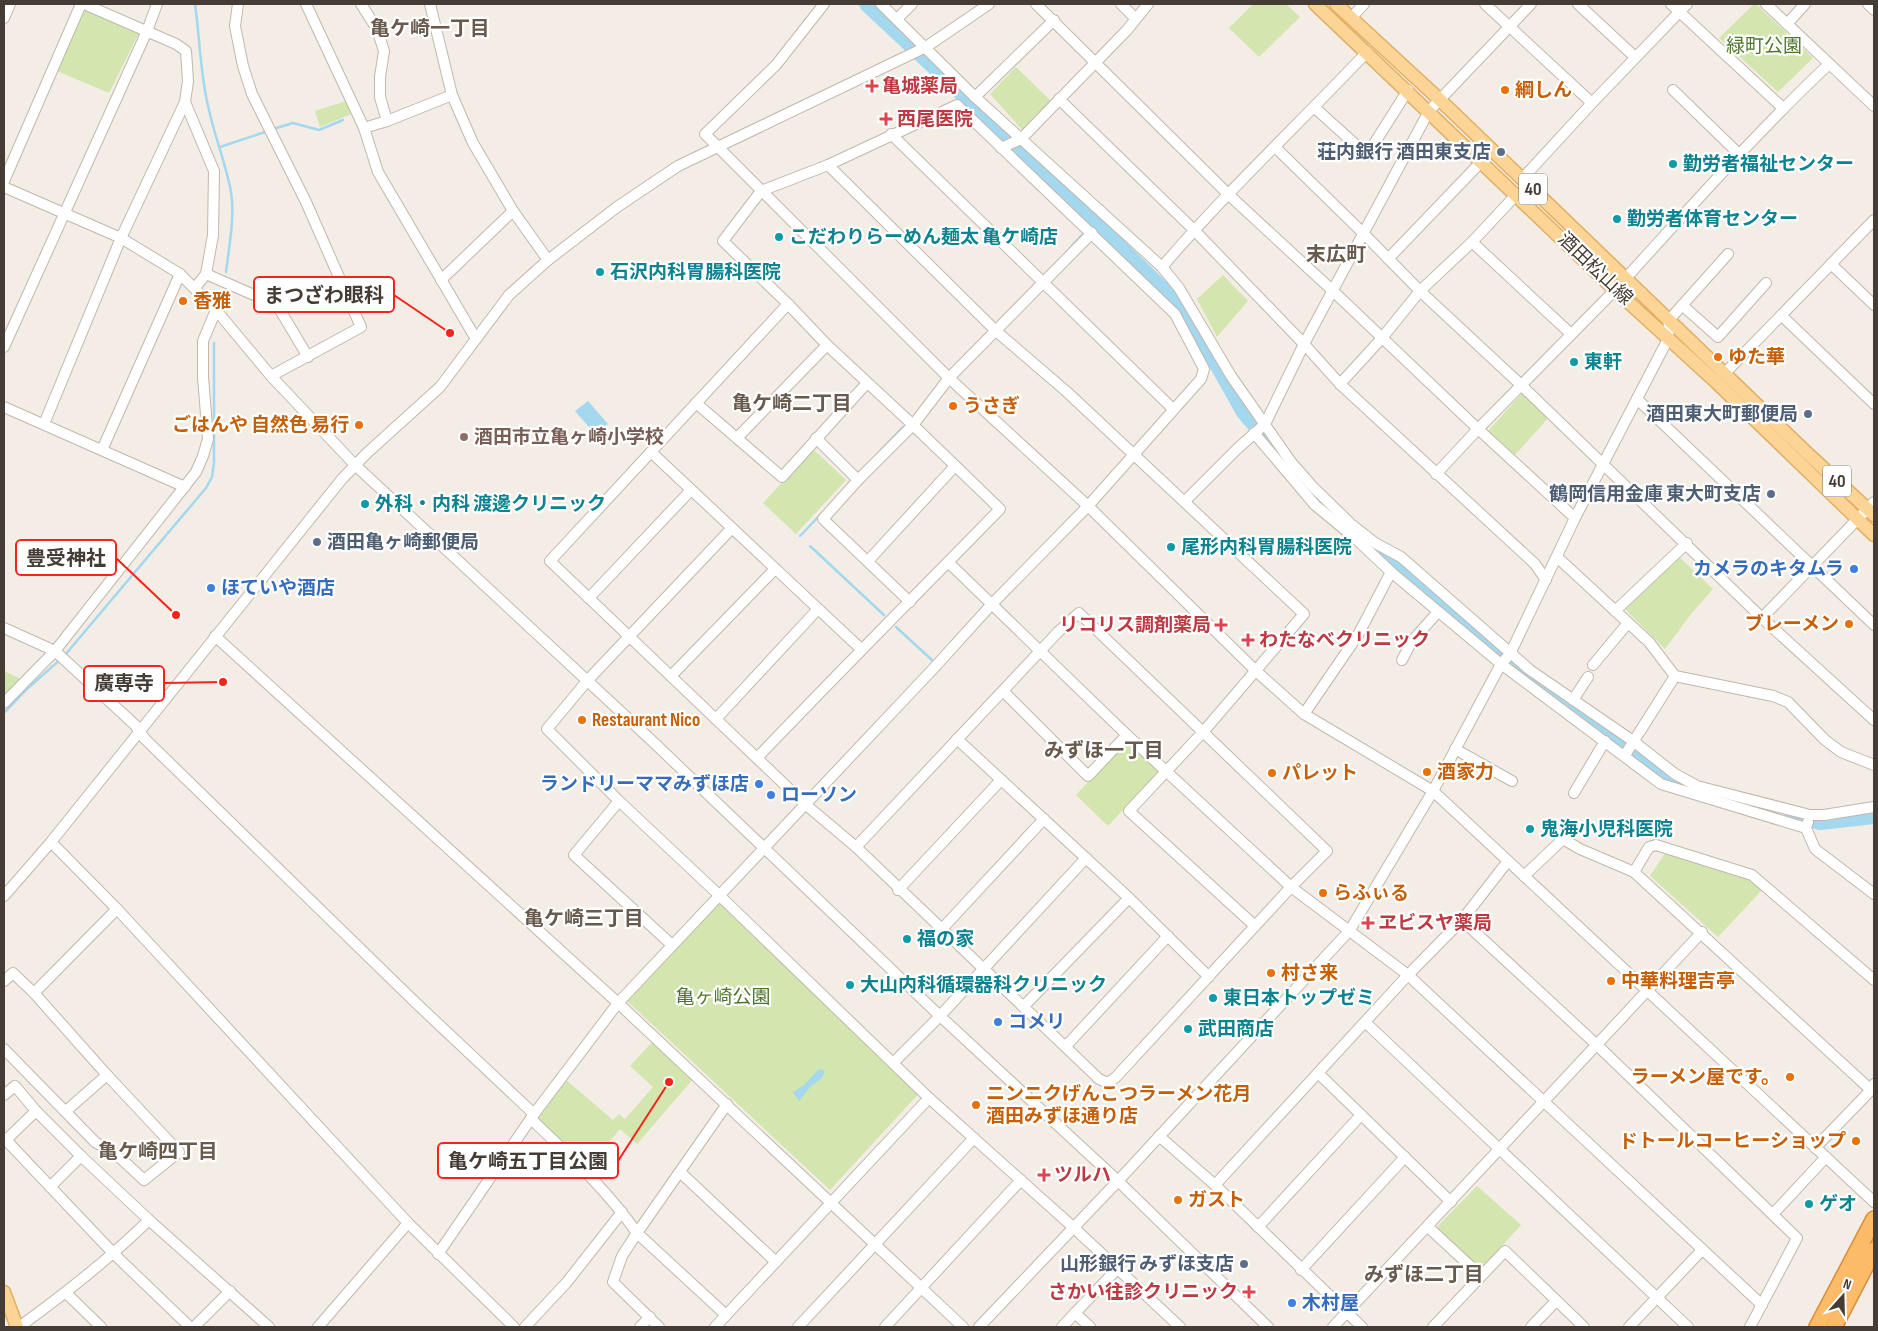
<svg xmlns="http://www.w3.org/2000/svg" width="1878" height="1331" viewBox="0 0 1878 1331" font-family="'Sofia Sans Condensed','Noto Sans JP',sans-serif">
  <rect width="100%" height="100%" fill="#f3ede6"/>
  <!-- green -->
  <g fill="#d3e6af">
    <path d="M 1253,4 L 1286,4 L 1300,17 L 1259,57 L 1229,28 Z"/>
    <path d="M 1754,4 L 1756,4 L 1813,58 L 1778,92 L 1719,38 Z"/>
    <path d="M 83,8 L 140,31 L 109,93 L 57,71 Z"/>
    <path d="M 1016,67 L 1053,103 L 1026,134 L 990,94 Z"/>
    <path d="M 346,101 L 351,114 L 320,127 L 315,111 Z"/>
    <path d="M 1223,275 L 1248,301 L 1217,337 L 1197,299 Z"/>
    <path d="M 1523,392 L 1550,416 L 1514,456 L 1488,431 Z"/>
    <path d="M 813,449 L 846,480 L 796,534 L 763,503 Z"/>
    <path d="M 1677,555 L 1713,589 L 1691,614 L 1665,649 L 1625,609 Z"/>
    <path d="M 4,671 L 21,679 L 4,697 Z"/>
    <path d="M 1127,740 L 1159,771 L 1108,826 L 1076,795 Z"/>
    <path d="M 1666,852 L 1749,878 L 1762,890 L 1718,937 L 1650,876 Z"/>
    <path d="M 720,900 L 922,1090 L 830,1190 L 625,999 Z"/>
    <path d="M 654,1040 L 694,1078 L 637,1144 L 620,1129 L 587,1169 L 537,1121 L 565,1079 L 613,1120 L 619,1114 L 625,1119 L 653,1087 L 630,1066 Z"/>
    <path d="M 1477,1186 L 1521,1225 L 1480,1270 L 1437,1227 Z"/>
  </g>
  <!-- water -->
  <g fill="#a3d8ef">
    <path d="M 588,401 L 608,424 L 595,434 L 575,411 Z"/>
    <path d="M 819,1069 L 825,1071 L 822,1078 L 811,1086 L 799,1101 L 793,1092 L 804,1085 Z"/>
  </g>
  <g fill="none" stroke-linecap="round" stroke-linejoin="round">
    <!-- stream -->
    <g stroke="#a3d8ef" stroke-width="2.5">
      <path d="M 195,4 C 200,39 200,75 209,110 C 215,138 226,164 231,192 C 235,217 229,247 226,272"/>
      <path d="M 273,129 L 293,123 L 319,130 L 343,120"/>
      <path d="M 220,147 L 268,131"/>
      <path d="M 1092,224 L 1094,222"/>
      <path d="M 1070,248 L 1082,235"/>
      <path d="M 881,450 L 903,427"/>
      <path d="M 800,536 L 821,514"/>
      <path d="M 810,546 L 884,615"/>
      <path d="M 896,627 L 932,660"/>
      <path d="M 65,655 L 206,488 L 212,477 L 214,463 L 214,343"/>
      <path d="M 4,713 L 28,688 L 61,659"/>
    </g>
    <!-- river -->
    <g stroke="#a3d8ef" stroke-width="16">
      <path d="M 867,4 L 948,80 L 1182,308 L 1208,348 L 1244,412 L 1298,476"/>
      <path d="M 1363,537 C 1416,581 1465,633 1521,674 C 1553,697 1588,716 1620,739 C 1651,761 1667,782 1706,792"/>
      <path d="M 1793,815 L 1820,822 L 1874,816"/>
    </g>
    <defs>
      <g id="minor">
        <path d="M 238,4 L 235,26 L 243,66 L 252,94 L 306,202 L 361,327 L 271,376"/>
        <path d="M 306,4 L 364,128 L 378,172 L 476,339"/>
        <path d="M 361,4 L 377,29 L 384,51 L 380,77 L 380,97 L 387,121"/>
        <path d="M 430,4 L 452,95 L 473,143 L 513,211 L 548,260"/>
        <path d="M 824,4 L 776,65 L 705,134 L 949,378 L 1088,506 L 1256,671 L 1304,714 L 1433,791 L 1874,1202"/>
        <path d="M 881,4 L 975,97 L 1162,267 L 1179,288 L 1231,376 L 1291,462 L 1313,487 L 1352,525 L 1375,543 L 1401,557 L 1530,670 L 1633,741 L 1675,774 L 1697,786 L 1810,815 L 1824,815 L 1874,807"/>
        <path d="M 1036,4 L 1229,195 L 1333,291 L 1478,429 L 1575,518"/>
        <path d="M 1121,4 L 1135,18"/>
        <path d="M 1485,4 L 1592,103"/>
        <path d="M 1578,4 L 1635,57"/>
        <path d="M 1671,4 L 1783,108"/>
        <path d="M 1766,4 L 1874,106"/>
        <path d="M 1868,4 L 1874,10"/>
        <path d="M 4,18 L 10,4"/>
        <path d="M 1351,18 L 1364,4"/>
        <path d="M 897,19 L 912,4"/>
        <path d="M 1787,24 L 1805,4"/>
        <path d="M 1673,90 L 1739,154"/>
        <path d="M 975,97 L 1054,20"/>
        <path d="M 1059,99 L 1194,230 L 1304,344 L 1340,384 L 1535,564 L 1546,580"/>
        <path d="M 185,102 L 214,171 L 213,235 L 206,274 L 195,288"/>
        <path d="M 1315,108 L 1367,155 L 1408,90"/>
        <path d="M 364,128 L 387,121 L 452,95"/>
        <path d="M 891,134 L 1173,409"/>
        <path d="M 1275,147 L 1364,234 L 1420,291 L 1521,385 L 1762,618 L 1874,720"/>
        <path d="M 1001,148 L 1021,139 L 1127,30 L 1148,4"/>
        <path d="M 828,165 L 996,331 L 1067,392 L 1304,614 L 1204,731 L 1129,811 L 1255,926"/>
        <path d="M 1522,179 L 1592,103 L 1687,4"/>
        <path d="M 4,181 L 81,4"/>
        <path d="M 4,187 L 121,238 L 180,274 L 216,310 L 271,376 L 355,465 L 649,738 L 940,1016 L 1118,1181 L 1268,1327"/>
        <path d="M 1472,242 L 1571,334"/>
        <path d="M 1388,259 L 1482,161"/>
        <path d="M 1831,264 L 1874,305"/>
        <path d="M 1162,267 C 1226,192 1299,124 1367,52"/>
        <path d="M 206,274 L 277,305 L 308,357"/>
        <path d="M 1625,279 C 1692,206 1757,132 1829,64"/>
        <path d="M 441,280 L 513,211"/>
        <path d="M 788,304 L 550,561 L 805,804 L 856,847 L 1099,1079 L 1108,1083 L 1116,1077 L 1291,887 L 1327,851 L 1079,613 L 1058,632 L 856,847"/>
        <path d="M 1682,305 L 1718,337 L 1766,283"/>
        <path d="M 1782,316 L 1874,404"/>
        <path d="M 4,347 L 147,31 L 157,4"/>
        <path d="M 1725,373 L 1874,220"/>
        <path d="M 1340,384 L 1382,338 L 1420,291 L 1472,242 L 1516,195"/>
        <path d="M 1637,399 L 1874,625"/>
        <path d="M 696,403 L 782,477 L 867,383"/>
        <path d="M 4,407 L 185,487"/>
        <path d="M 44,424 L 121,238 L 185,102 L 188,81 L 186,51 L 176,44 L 84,4"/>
        <path d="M 1254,433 L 1315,505 L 1355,538 L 1391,572 L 1501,664 L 1661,784 L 1806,828"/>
        <path d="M 737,438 L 827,345"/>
        <path d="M 816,438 L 858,480"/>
        <path d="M 102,450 L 180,274"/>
        <path d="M 651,452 L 861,649"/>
        <path d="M 1436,474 L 1478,429 L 1615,290"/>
        <path d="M 1185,501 L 1237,449 L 1265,424 L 1304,344 L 1429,111 L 1531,4"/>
        <path d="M 732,528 L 587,681 L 547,729 L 619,801 L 719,895 L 929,1098 L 1073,1227 L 1180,1327"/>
        <path d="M 1557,557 L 1649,642 L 1675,676 L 1773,696 L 1788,702 L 1825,740 L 1841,752 L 1874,765"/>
        <path d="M 868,561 L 955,466"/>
        <path d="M 948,562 L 1127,735 L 1291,887 L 1408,975 L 1762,1305"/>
        <path d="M 589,598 L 691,490"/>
        <path d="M 910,602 L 823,519 L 858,480 L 913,425 L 949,378 L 1092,233"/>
        <path d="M 1615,611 L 1687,543"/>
        <path d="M 1762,618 L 1874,502"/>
        <path d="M 4,628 L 55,651 L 135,725 L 145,739 L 416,1003 L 534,1114"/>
        <path d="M 215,636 L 618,1003 L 963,1327"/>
        <path d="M 1402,660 L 1412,641 L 1438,612"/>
        <path d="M 1593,665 L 1628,623"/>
        <path d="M 671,676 L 775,569"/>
        <path d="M 1003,691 L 1088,776 L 1127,735"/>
        <path d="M 1573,700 L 1588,677"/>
        <path d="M 4,703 L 55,651 L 196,472 L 203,456 L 208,439 L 203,377 L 203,341 L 216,310"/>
        <path d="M 1304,714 L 1358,635 L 1391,572"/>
        <path d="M 716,719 L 818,609"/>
        <path d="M 957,739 L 1129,898 L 1209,977"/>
        <path d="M 1455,749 L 1512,781"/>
        <path d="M 1625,755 L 1675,676"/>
        <path d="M 1574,793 L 1605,741"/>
        <path d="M 619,801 L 574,855 L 672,945"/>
        <path d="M 1808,822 L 1806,828 L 1815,849 L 1874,894"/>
        <path d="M 51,842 L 117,909 L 408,1223 L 514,1327"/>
        <path d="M 1634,872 L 1649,847 L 1656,845 L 1752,875 L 1874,980"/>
        <path d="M 1524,876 L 1563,839 L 1580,849 L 1634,872 L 1871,1090"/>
        <path d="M 898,890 L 1001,780"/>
        <path d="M 4,896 L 51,842 L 342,479 L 367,453 L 440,387 L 509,295 L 548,260 L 617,207 L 678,166 L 926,47 L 989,4"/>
        <path d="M 1462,920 L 1597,1045 L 1797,1238 L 1750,1327"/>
        <path d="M 941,930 L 1044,819"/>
        <path d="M 4,981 L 13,973 L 34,993 L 107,1075 L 179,1152 L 144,1180 L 116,1154 L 95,1142 L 4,1049"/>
        <path d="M 34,993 L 117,909"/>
        <path d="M 1023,1007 L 1129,898"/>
        <path d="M 1365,1022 L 1688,1327"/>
        <path d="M 1066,1046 L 1168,936"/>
        <path d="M 893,1063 L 940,1016 L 1086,858"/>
        <path d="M 1318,1073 L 1451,1202"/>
        <path d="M 4,1095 L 15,1086 L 16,1087 L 36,1111 L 81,1156"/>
        <path d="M 66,1111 L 107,1075"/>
        <path d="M 531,1119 C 569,1155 607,1190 637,1233 L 622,1256 L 613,1282 L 659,1327"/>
        <path d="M 1159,1136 L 1215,1185 L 1362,1327"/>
        <path d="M 4,1138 L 114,1254 L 190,1327"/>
        <path d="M 6,1140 L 36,1111"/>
        <path d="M 1815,1148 L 1871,1090 L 1874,1084"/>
        <path d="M 681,1173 L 776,1262"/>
        <path d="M 1215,1185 L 1408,975 L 1462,920 L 1508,861"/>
        <path d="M 50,1187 L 81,1156 L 149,1220 L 269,1327"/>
        <path d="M 1773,1214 L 1826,1157"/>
        <path d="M 1258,1227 L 1361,1115"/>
        <path d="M 1428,1227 L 1481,1276"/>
        <path d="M 438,1254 L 534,1114 L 618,1003 L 933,669 L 992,604 L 1088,506 L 1201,379 L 1204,369 L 1175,314 L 957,105 L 828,165 L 761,191 L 723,241 L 788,304 L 827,345 L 913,425 L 1000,509 C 919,592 837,674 757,758"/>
        <path d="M 1301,1270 L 1405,1157"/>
        <path d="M 66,1293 L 101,1327"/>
        <path d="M 1075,1313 L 1118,1268"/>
        <path d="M 726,1315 L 637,1233 L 727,1104"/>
        <path d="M 19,1327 C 66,1293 107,1261 149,1220"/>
        <path d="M 194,1327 L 230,1291"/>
        <path d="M 318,1327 L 408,1223"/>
        <path d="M 525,1327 L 567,1282 L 622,1212"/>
        <path d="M 640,1327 L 650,1317"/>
        <path d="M 715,1327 L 929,1098"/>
        <path d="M 798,1327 L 974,1138"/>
        <path d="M 885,1327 L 1021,1180"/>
        <path d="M 979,1327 L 1118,1181 L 1350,930 L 1433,791 L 1501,664 L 1510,654 L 1575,518 L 1668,339 L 1669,320 L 1728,254"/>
        <path d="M 1062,1327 L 1075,1313 L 1090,1327"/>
        <path d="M 1333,1327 L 1702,932"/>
        <path d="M 1433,1327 L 1505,1251 L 1584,1327"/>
        <path d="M 1531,1327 L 1556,1301"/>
        <path d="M 1629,1327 L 1702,1250"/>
      </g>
      <g id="major">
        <path d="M 1315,4 L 1615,290 L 1716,382 L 1874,535"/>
        <path d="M 1336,4 L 1439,99 L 1807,453 L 1874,515"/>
        <path d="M 4,1292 L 17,1327"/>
      </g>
      <g id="highway">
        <path d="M 1817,1327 L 1874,1219"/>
        <path d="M 1834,1327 L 1874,1250"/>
      </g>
    </defs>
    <!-- minor casing -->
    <use href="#minor" stroke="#c1b7ac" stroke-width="12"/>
    <!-- major casing -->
    <use href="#major" stroke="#e1af65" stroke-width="15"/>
    <!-- highway casing -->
    <use href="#highway" stroke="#da8d38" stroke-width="18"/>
    <!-- minor -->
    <use href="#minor" stroke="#fff" stroke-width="10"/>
    <!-- major -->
    <use href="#major" stroke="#fcd495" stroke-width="12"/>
    <!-- highway -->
    <use href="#highway" stroke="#fbbb68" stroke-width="15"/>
  </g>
  <!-- markers -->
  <g fill="#e0444e" stroke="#fff" stroke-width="2">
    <path d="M869.5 78.5h5v5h5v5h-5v5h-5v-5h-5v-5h5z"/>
    <path d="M883.5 111.5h5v5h5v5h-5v5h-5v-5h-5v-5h5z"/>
    <path d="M1218.5 617.5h5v5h5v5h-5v5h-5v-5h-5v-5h5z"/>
    <path d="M1245.5 632.5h5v5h5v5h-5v5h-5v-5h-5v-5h5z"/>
    <path d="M1365.5 915.5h5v5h5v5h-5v5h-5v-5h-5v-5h5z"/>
    <path d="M1041.5 1167.5h5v5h5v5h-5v5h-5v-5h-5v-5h5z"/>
    <path d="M1246.5 1284.5h5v5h5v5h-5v5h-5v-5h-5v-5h5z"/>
  </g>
  <g fill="#e8710a" stroke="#fff" stroke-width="2">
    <circle cx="1505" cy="90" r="5"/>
    <circle cx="183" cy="301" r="5"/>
    <circle cx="1718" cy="357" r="5"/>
    <circle cx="953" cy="406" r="5"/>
    <circle cx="359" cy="425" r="5"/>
    <circle cx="1849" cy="624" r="5"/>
    <circle cx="582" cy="720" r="5"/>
    <circle cx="1427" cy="772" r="5"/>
    <circle cx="1272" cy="773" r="5"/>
    <circle cx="1323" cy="893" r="5"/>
    <circle cx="1271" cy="973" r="5"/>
    <circle cx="1611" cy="981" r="5"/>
    <circle cx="1790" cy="1077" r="5"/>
    <circle cx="976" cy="1105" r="5"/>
    <circle cx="1856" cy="1141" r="5"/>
    <circle cx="1178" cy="1200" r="5"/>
  </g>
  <g fill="#5c6f8a" stroke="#fff" stroke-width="2">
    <circle cx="1501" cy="152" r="5"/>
    <circle cx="1808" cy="414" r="5"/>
    <circle cx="1771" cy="494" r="5"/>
    <circle cx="317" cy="542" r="5"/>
    <circle cx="1244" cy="1264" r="5"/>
  </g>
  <g fill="#0f9aa8" stroke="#fff" stroke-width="2">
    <circle cx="1673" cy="164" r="5"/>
    <circle cx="1617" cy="219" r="5"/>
    <circle cx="779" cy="237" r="5"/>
    <circle cx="600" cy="272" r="5"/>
    <circle cx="1574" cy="362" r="5"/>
    <circle cx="365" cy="504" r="5"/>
    <circle cx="1171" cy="547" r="5"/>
    <circle cx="1530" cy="829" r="5"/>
    <circle cx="907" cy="939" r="5"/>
    <circle cx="850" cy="985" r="5"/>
    <circle cx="1213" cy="998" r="5"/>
    <circle cx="1188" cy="1029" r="5"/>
    <circle cx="1809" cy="1204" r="5"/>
  </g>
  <circle fill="#8d6e63" stroke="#fff" stroke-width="2" cx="464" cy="437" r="5"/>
  <g fill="#3f7fe0" stroke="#fff" stroke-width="2">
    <circle cx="1854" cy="569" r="5"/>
    <circle cx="211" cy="588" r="5"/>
    <circle cx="759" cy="784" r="5"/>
    <circle cx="771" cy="795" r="5"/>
    <circle cx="998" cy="1022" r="5"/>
    <circle cx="1292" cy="1303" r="5"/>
  </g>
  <g text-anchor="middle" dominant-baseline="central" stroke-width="4.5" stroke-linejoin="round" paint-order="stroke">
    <!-- shield labels -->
    <g fill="#fff" stroke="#7d7772" stroke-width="1">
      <rect x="1519" y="173.5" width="28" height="31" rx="4"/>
      <rect x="1823" y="465.5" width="28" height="31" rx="4"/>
    </g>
    <g font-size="18" font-weight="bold" fill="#453d35">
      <text x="1533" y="189">40</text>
      <text x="1837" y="481">40</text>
    </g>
    <!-- park labels -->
    <g font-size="19" fill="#4e762a" stroke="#fff">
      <text x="1764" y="46">緑町公園</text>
      <text x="723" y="997">亀ヶ崎公園</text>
    </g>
    <!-- health labels -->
    <g font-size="19" font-weight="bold" fill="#be3a42" stroke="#fff" text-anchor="start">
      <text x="882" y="86">亀城薬局</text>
      <text x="897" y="119">西尾医院</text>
      <text x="1211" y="625" text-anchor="end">リコリス調剤薬局</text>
      <text x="1259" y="640">わたなべクリニック</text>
      <text x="1378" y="923">ヱビスヤ薬局</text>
      <text x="1054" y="1175">ツルハ</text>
      <text x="1238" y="1292" text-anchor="end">さかい往診クリニック</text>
    </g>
    <!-- food labels -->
    <g font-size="19" font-weight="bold" fill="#c56008" stroke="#fff" text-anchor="start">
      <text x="1515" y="90">綱しん</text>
      <text x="193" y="301">香雅</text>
      <text x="1728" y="357">ゆた華</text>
      <text x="963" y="406">うさぎ</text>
      <text x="349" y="425" text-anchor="end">ごはんや 自然色 易行</text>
      <text x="1839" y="624" text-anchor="end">ブレーメン</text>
      <text x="592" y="720">Restaurant Nico</text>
      <text x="1437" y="772">酒家力</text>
      <text x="1282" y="773">パレット</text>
      <text x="1333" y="893">らふぃる</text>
      <text x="1281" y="973">村さ来</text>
      <text x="1621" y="981">中華料理吉亭</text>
      <text x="1780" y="1077" text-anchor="end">ラーメン屋です。</text>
      <text x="986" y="1094">ニンニクげんこつラーメン花月<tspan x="986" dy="22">酒田みずほ通り店</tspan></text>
      <text x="1846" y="1141" text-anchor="end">ドトールコーヒーショップ</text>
      <text x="1188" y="1200">ガスト</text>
    </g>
    <!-- service labels -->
    <g font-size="19" font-weight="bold" fill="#4e5e75" stroke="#fff" text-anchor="end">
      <text x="1491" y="152">荘内銀行 酒田東支店</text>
      <text x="1798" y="414">酒田東大町郵便局</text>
      <text x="1761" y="494">鶴岡信用金庫 東大町支店</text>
      <text x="327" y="542" text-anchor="start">酒田亀ヶ崎郵便局</text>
      <text x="1234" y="1264">山形銀行 みずほ支店</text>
    </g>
    <!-- culture labels -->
    <g font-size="19" font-weight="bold" fill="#0d838f" stroke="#fff" text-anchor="start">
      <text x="1683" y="164">勤労者福祉センター</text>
      <text x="1627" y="219">勤労者体育センター</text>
      <text x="789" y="237">こだわりらーめん麺太 亀ケ崎店</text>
      <text x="610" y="272">石沢内科胃腸科医院</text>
      <text x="1584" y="362">東軒</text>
      <text x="375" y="504">外科・内科 渡邊クリニック</text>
      <text x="1181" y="547">尾形内科胃腸科医院</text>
      <text x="1540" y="829">鬼海小児科医院</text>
      <text x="917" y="939">福の家</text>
      <text x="860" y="985">大山内科循環器科クリニック</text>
      <text x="1223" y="998">東日本トップゼミ</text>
      <text x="1198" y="1029">武田商店</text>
      <text x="1819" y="1204">ゲオ</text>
    </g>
    <!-- street labels -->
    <g font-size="19" fill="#453d35" stroke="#fff">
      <text transform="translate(1595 269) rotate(44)">酒田松山線</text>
    </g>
    <!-- education labels -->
    <g font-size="19" font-weight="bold" fill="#785e54" stroke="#fff" text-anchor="start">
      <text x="474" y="437">酒田市立亀ヶ崎小学校</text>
    </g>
    <!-- shop labels -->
    <g font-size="19" font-weight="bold" fill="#366cbe" stroke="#fff" text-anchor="start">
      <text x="1844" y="569" text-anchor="end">カメラのキタムラ</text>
      <text x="221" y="588">ほていや酒店</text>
      <text x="749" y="784" text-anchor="end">ランドリーママみずほ店</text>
      <text x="781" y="795">ローソン</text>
      <text x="1008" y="1022">コメリ</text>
      <text x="1302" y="1303">木村屋</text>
    </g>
    <!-- neighbourhood labels -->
    <g font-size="20" font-weight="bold" fill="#685a4d" stroke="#fff">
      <text x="430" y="29">亀ケ崎一丁目</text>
      <text x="1336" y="255">末広町</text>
      <text x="792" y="404">亀ケ崎二丁目</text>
      <text x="1104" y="751">みずほ一丁目</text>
      <text x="584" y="919">亀ケ崎三丁目</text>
      <text x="158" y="1152">亀ケ崎四丁目</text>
      <text x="1424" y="1275">みずほ二丁目</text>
    </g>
  </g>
  <!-- callouts -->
  <path fill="none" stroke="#f62319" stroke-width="2" d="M450 333L394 295M176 615L116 558M223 682L164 683M669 1082L618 1161"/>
  <g fill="#f62319" stroke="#fff" stroke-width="2">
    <circle cx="450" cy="333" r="5"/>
    <circle cx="176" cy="615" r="5"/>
    <circle cx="223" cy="682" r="5"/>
    <circle cx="669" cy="1082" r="5"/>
  </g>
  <g fill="#fff" stroke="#f62319" stroke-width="2">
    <rect x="254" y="277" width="140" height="35" rx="5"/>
    <rect x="16" y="540" width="100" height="35" rx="5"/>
    <rect x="84" y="666" width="80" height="35" rx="5"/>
    <rect x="438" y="1143" width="180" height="35" rx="5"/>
  </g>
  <g font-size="20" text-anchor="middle" font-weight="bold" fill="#453d35">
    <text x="324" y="302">まつざわ眼科</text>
    <text x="66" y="565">豊受神社</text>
    <text x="124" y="690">廣専寺</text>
    <text x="528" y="1168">亀ケ崎五丁目公園</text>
  </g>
  <!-- border -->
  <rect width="1878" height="1331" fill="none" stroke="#453d35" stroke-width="10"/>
  <!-- north arrow -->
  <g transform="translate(1843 1296) rotate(20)" stroke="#ffffff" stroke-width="4" paint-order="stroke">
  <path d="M0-4L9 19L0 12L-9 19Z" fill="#453d35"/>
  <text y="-8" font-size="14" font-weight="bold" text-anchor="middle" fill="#453d35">N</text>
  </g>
</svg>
